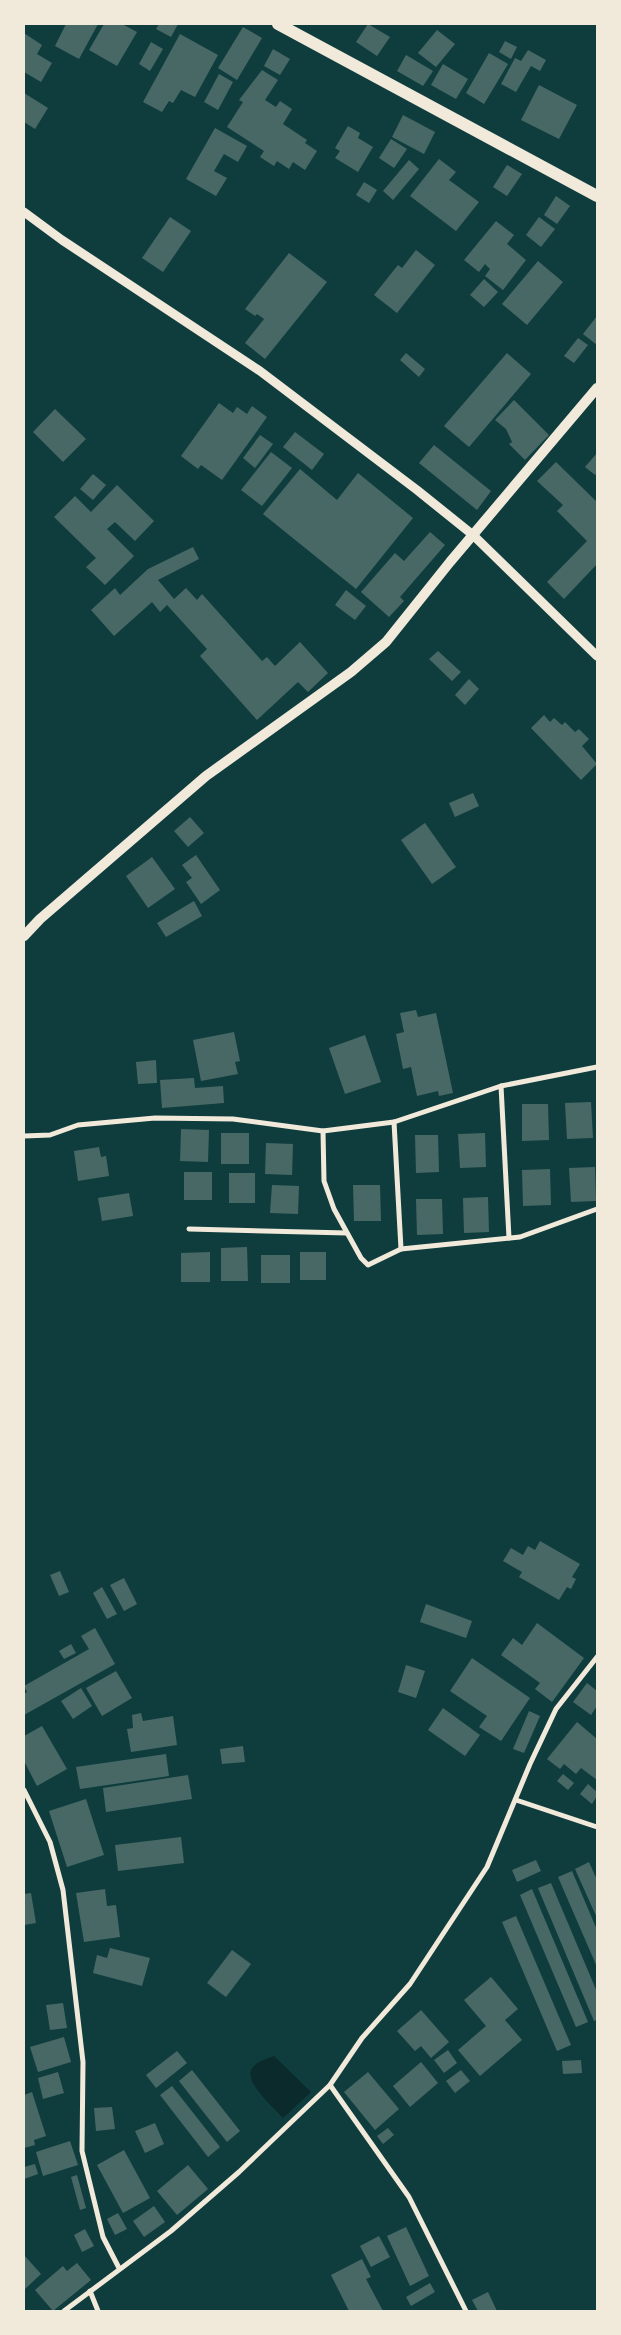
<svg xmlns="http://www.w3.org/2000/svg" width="621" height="2335" viewBox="0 0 621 2335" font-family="Rubik,sans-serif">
  <rect width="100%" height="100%" fill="#0f3d3e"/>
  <!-- water -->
  <path fill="#0a2a2b" d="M 274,2056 L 311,2092 L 283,2118 C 274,2108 241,2080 253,2067 C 258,2061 267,2059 274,2056 Z"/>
  <!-- building -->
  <g fill="#486865">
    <path d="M 66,24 L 98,24 L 79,59 L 55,46 Z"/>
    <path d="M 104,24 L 122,24 L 137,32 L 117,66 L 89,50 Z"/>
    <path d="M 159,24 L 178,24 L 171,37 L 156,29 Z"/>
    <path d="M 368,24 L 390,37 L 377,56 L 356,42 Z"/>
    <path d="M 243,27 L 262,38 L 237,80 L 218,68 Z"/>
    <path d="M 437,30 L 455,44 L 436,67 L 418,53 Z"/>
    <path d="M 24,33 L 42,45 L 37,54 L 52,63 L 41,82 L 24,72 Z"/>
    <path d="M 180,34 L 218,55 L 195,97 L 181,90 L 173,103 L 169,101 L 162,112 L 143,102 Z"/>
    <path d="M 505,41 L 517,47 L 511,59 L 499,52 Z"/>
    <path d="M 151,42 L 163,49 L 150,71 L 139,64 Z"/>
    <path d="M 273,49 L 290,59 L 280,75 L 264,66 Z"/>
    <path d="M 528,50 L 546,60 L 540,71 L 531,66 L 516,92 L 501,84 L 515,58 L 521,61 Z"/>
    <path d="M 489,53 L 508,64 L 484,104 L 466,93 Z"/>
    <path d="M 406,55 L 433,71 L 423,86 L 397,71 Z"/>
    <path d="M 443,64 L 468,79 L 456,99 L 431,85 Z"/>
    <path d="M 262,70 L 278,80 L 265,100 L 276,107 L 280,101 L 292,109 L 283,124 L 307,140 L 305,143 L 317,151 L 305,170 L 293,162 L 289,169 L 277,161 L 274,166 L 260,157 L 264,151 L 227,127 L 243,102 L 239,100 Z"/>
    <path d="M 219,74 L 233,82 L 218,110 L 204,102 Z"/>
    <path d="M 539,85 L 577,105 L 559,139 L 521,120 Z"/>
    <path d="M 24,93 L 48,108 L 35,129 L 24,122 Z"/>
    <path d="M 403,115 L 435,132 L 424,154 L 392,137 Z"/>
    <path d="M 348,126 L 360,133 L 358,138 L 373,147 L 358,172 L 335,158 L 340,151 L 335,148 Z"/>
    <path d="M 215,128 L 247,146 L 238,162 L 224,154 L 214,171 L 227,178 L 216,196 L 186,179 Z"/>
    <path d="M 391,139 L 407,149 L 394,168 L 379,158 Z"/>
    <path d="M 439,159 L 456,172 L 449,180 L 479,202 L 456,231 L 410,196 Z"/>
    <path d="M 409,160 L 419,169 L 393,200 L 383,191 Z"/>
    <path d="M 507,165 L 522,174 L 507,196 L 493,187 Z"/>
    <path d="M 364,182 L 377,190 L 369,203 L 356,195 Z"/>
    <path d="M 556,196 L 570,206 L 557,224 L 544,215 Z"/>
    <path d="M 170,217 L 191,231 L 163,272 L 142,258 Z"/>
    <path d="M 539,217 L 555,229 L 541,247 L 526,235 Z"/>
    <path d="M 496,221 L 514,235 L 507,244 L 526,260 L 503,290 L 485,276 L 490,269 L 485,264 L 479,272 L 464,260 Z"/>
    <path d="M 416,250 L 435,265 L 397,313 L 374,295 L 398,265 L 402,268 Z"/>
    <path d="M 289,253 L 327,282 L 265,359 L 245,343 L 264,319 L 257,314 L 255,316 L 245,309 Z"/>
    <path d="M 538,261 L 563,282 L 527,325 L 502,304 Z"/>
    <path d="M 484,279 L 498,292 L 484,307 L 470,295 Z"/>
    <path d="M 597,316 L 597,345 L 583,334 Z"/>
    <path d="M 578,338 L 588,345 L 574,363 L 564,356 Z"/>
    <path d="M 406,353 L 425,369 L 419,377 L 400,360 Z"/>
    <path d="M 507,353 L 531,374 L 469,447 L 444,426 Z"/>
    <path d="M 514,400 L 549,435 L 525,460 L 509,444 L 512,442 L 506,429 L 495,420 Z"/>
    <path d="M 219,403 L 233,413 L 237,407 L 247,414 L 252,406 L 267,417 L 222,480 L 201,465 L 198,469 L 181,456 Z"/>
    <path d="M 55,409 L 86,439 L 63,462 L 33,432 Z"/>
    <path d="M 295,432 L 324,454 L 312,470 L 283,447 Z"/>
    <path d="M 260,435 L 273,444 L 255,468 L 243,458 Z"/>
    <path d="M 434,445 L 491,491 L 477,510 L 419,463 Z"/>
    <path d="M 271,452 L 292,468 L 262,506 L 241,490 Z"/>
    <path d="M 597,453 L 597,473 L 595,475 L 585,467 Z"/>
    <path d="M 556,462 L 597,502 L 597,564 L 564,599 L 547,582 L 587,541 L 557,511 L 563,505 L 537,481 Z"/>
    <path d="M 300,469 L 337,500 L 358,473 L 413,518 L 356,589 L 263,514 Z"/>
    <path d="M 93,474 L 106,485 L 93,500 L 80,489 Z"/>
    <path d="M 117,485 L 154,521 L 135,541 L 115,522 L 107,529 L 134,556 L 105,585 L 86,567 L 96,558 L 54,517 L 75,496 L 91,512 Z"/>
    <path d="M 430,532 L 445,545 L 400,597 L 404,601 L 389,617 L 361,592 L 395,553 L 404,561 Z"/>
    <path d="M 193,547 L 199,559 L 158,580 L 174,599 L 186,588 L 197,600 L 202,594 L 262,661 L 267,657 L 275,666 L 300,642 L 328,673 L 308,692 L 298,682 L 257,720 L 200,656 L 207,649 L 167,605 L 160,612 L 152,602 L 114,636 L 91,610 L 115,588 L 120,595 L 148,569 Z"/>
    <path d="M 346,590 L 366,606 L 355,620 L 335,605 Z"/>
    <path d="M 438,651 L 461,672 L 452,681 L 429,659 Z"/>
    <path d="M 469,679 L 479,689 L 465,705 L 455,695 Z"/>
    <path d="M 544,715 L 550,722 L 554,718 L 562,725 L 565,722 L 575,732 L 579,729 L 589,739 L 582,746 L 597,764 L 581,780 L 531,728 Z"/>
    <path d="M 473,793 L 479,806 L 455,817 L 449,803 Z"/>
    <path d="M 190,817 L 204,833 L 188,847 L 174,831 Z"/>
    <path d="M 425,823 L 456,867 L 432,884 L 401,840 Z"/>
    <path d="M 196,855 L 220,890 L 201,904 L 186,882 L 192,878 L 182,865 Z"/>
    <path d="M 152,857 L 175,889 L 148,908 L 126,876 Z"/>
    <path d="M 194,901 L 202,916 L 166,937 L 157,923 Z"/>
    <path d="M 416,1010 L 418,1017 L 436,1013 L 453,1093 L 439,1096 L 438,1091 L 417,1096 L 411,1067 L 403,1069 L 396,1034 L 404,1032 L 400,1013 Z"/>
    <path d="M 234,1032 L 240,1061 L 235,1062 L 238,1074 L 201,1081 L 193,1040 Z"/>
    <path d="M 365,1035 L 381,1082 L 345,1094 L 329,1048 Z"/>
    <path d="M 156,1060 L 157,1083 L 138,1084 L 136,1062 Z"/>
    <path d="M 194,1078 L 195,1088 L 223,1086 L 224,1103 L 162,1108 L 160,1080 Z"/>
    <path d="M 591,1102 L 593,1138 L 567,1139 L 565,1103 Z"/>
    <path d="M 522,1104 L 548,1104 L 549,1140 L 522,1141 Z"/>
    <path d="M 181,1129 L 209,1130 L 208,1162 L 180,1161 Z"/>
    <rect x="221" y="1133" width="28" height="31"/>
    <path d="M 485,1133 L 486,1167 L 460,1168 L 458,1134 Z"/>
    <path d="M 415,1135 L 438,1135 L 439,1172 L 416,1173 Z"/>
    <path d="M 266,1143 L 293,1144 L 292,1175 L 265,1174 Z"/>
    <path d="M 99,1147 L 101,1157 L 106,1156 L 109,1176 L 78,1181 L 74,1151 Z"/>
    <path d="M 595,1167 L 596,1201 L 571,1202 L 569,1168 Z"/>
    <path d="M 550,1169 L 551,1205 L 523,1206 L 522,1170 Z"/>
    <rect x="184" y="1172" width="28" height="28"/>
    <rect x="229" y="1173" width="26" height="30"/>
    <path d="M 272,1185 L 299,1186 L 298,1214 L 270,1213 Z"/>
    <path d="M 353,1185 L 380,1185 L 381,1221 L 354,1221 Z"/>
    <path d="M 129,1193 L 133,1216 L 102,1221 L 98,1198 Z"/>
    <path d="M 488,1197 L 489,1232 L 464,1233 L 463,1198 Z"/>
    <path d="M 416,1199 L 442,1199 L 443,1234 L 417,1235 Z"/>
    <path d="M 247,1247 L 248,1281 L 221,1281 L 221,1248 Z"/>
    <path d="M 210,1252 L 210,1282 L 181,1282 L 181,1253 Z"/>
    <rect x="300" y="1252" width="26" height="28"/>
    <rect x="261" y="1255" width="29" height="28"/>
    <path d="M 540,1541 L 580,1564 L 572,1577 L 576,1579 L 571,1589 L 567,1587 L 559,1600 L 519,1577 L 522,1572 L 503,1561 L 511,1548 L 523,1555 L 528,1546 L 535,1550 Z"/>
    <path d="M 60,1571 L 69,1592 L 59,1596 L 50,1575 Z"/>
    <path d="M 124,1578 L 137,1604 L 124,1611 L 110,1585 Z"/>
    <path d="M 102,1587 L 117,1614 L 107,1619 L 93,1593 Z"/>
    <path d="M 426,1604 L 472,1621 L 466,1638 L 420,1622 Z"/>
    <path d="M 537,1623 L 584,1658 L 552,1702 L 535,1689 L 540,1683 L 501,1655 L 513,1638 L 522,1645 Z"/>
    <path d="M 95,1628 L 115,1664 L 24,1715 L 24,1694 L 27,1692 L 24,1686 L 89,1649 L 81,1636 Z"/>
    <path d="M 71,1644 L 76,1653 L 64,1659 L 59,1651 Z"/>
    <path d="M 472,1658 L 530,1698 L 501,1741 L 479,1727 L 487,1716 L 450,1691 Z"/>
    <path d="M 406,1665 L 425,1671 L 416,1698 L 398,1692 Z"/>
    <path d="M 116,1671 L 132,1698 L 102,1716 L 86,1688 Z"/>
    <path d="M 587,1683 L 597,1691 L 597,1706 L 591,1715 L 573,1702 Z"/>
    <path d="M 81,1688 L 92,1706 L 73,1719 L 61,1701 Z"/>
    <path d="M 443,1708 L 480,1735 L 465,1756 L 428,1730 Z"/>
    <path d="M 529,1711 L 540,1716 L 524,1753 L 513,1749 Z"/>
    <path d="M 141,1713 L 143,1721 L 173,1716 L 177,1745 L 131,1752 L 127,1729 L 133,1728 L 132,1715 Z"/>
    <path d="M 577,1722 L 597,1739 L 597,1780 L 581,1768 L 576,1774 L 564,1764 L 560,1769 L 547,1759 Z"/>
    <path d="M 42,1726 L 67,1769 L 37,1786 L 24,1761 L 24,1736 Z"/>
    <path d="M 243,1746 L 245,1762 L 222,1764 L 220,1749 Z"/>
    <path d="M 166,1754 L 169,1776 L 80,1789 L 76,1767 Z"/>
    <path d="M 563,1774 L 574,1783 L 568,1790 L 557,1781 Z"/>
    <path d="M 188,1775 L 192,1799 L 106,1812 L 103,1788 Z"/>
    <path d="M 588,1784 L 597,1792 L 597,1796 L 592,1804 L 580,1794 Z"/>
    <path d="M 86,1799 L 104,1855 L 67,1867 L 49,1811 Z"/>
    <path d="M 181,1837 L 184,1863 L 118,1871 L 115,1845 Z"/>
    <path d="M 536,1860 L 541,1871 L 517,1882 L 512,1870 Z"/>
    <path d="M 589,1862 L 597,1880 L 597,1918 L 575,1869 Z"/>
    <path d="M 572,1871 L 597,1930 L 597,1967 L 558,1877 Z"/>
    <path d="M 551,1883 L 597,1992 L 597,2020 L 594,2021 L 538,1888 Z"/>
    <path d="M 105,1889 L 107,1906 L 116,1905 L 120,1937 L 84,1942 L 76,1893 Z"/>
    <path d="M 532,1889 L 588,2022 L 576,2027 L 520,1895 Z"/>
    <path d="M 31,1893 L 36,1923 L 24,1925 L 24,1894 Z"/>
    <path d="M 516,1916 L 571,2045 L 557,2051 L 502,1922 Z"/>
    <path d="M 110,1948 L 150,1958 L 142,1986 L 93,1973 L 97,1955 L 107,1958 Z"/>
    <path d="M 232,1950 L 251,1964 L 226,1997 L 207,1983 Z"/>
    <path d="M 491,1977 L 518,2009 L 505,2020 L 522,2040 L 480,2076 L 458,2050 L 486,2026 L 464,2000 Z"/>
    <path d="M 63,2003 L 67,2028 L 50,2030 L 46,2005 Z"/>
    <path d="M 421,2010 L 449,2042 L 431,2058 L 421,2046 L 415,2051 L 397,2031 Z"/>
    <path d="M 64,2037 L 71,2062 L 38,2072 L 30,2047 Z"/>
    <path d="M 448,2050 L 457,2063 L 444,2073 L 434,2060 Z"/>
    <path d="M 177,2051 L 187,2063 L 156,2088 L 146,2075 Z"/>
    <path d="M 581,2060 L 582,2073 L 563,2074 L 562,2061 Z"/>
    <path d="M 421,2062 L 438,2083 L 410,2107 L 393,2086 Z"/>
    <path d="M 192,2070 L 240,2131 L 227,2142 L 179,2081 Z"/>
    <path d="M 461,2070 L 470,2081 L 455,2093 L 446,2081 Z"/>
    <path d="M 58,2072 L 64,2093 L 43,2099 L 38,2078 Z"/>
    <path d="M 368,2072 L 399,2109 L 375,2130 L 344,2092 Z"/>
    <path d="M 172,2086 L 220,2147 L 208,2157 L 160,2095 Z"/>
    <path d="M 32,2092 L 46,2136 L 34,2140 L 35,2145 L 24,2148 L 24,2095 Z"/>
    <path d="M 112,2107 L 115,2129 L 96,2131 L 94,2108 Z"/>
    <path d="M 155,2123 L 164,2144 L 145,2153 L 135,2131 Z"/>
    <path d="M 388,2128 L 394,2135 L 383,2144 L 377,2136 Z"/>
    <path d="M 70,2141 L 78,2165 L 43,2176 L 36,2152 Z"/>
    <path d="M 124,2150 L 150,2198 L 123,2213 L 97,2165 Z"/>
    <path d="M 35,2164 L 38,2174 L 24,2179 L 24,2167 Z"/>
    <path d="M 188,2165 L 208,2189 L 177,2215 L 157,2191 Z"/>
    <path d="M 77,2175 L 86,2208 L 80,2210 L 71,2177 Z"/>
    <path d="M 154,2206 L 165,2222 L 144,2237 L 133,2221 Z"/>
    <path d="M 118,2213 L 127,2229 L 115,2235 L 107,2219 Z"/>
    <path d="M 406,2227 L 429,2276 L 410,2286 L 387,2236 Z"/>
    <path d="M 85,2229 L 94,2246 L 82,2252 L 74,2235 Z"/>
    <path d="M 379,2236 L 390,2257 L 371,2267 L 360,2246 Z"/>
    <path d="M 24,2255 L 41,2274 L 24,2290 Z"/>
    <path d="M 362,2259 L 371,2277 L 366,2279 L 383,2311 L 349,2311 L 331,2275 Z"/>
    <path d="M 77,2263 L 91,2280 L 53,2311 L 35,2290 L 63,2266 L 67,2271 Z"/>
    <path d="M 430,2283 L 435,2292 L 411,2306 L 406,2297 Z"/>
    <path d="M 488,2292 L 497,2311 L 478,2311 L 472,2300 Z"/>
  </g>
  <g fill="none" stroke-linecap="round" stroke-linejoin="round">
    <!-- minor -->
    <g stroke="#f1e9da" stroke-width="5">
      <path d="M 501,1086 L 509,1238"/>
      <path d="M 394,1122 L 401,1249 L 520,1237 L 597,1209"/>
      <path d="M 323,1131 L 324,1181 L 334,1209 L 361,1258 L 368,1265 L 401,1249"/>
      <path d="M 24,1136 L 50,1135 L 78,1125 L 155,1118 L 233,1119 L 323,1131 L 394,1122 L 501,1086 L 597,1067"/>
      <path d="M 189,1229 L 347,1233"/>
      <path d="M 24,1790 L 50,1842 L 63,1890 L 83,2062 L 82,2151 L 103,2237 L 119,2268"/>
      <path d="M 516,1800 L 597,1827"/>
      <path d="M 330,2085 L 409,2197 L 466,2311"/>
      <path d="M 90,2291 L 98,2311"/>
      <path d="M 64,2311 L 171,2231 L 239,2172 L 330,2085 L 362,2038 L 410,1984 L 487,1867 L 530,1764 L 556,1709 L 597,1657"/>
    </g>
    <!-- tertiary -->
    <path stroke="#f1e9da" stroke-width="9" d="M 24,212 L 62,240 L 260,371 L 417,490 L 473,535 L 597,656"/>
    <!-- secondary -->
    <path stroke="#f1e9da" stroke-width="10" d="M 24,936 L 40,919 L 206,776 L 351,672 L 386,642 L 450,562 L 597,388"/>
    <!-- primary -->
    <path stroke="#f1e9da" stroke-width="12" d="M 278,24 L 597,196"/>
  </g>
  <!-- border -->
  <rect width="621" height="2335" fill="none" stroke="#f1e9da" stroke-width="50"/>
</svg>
